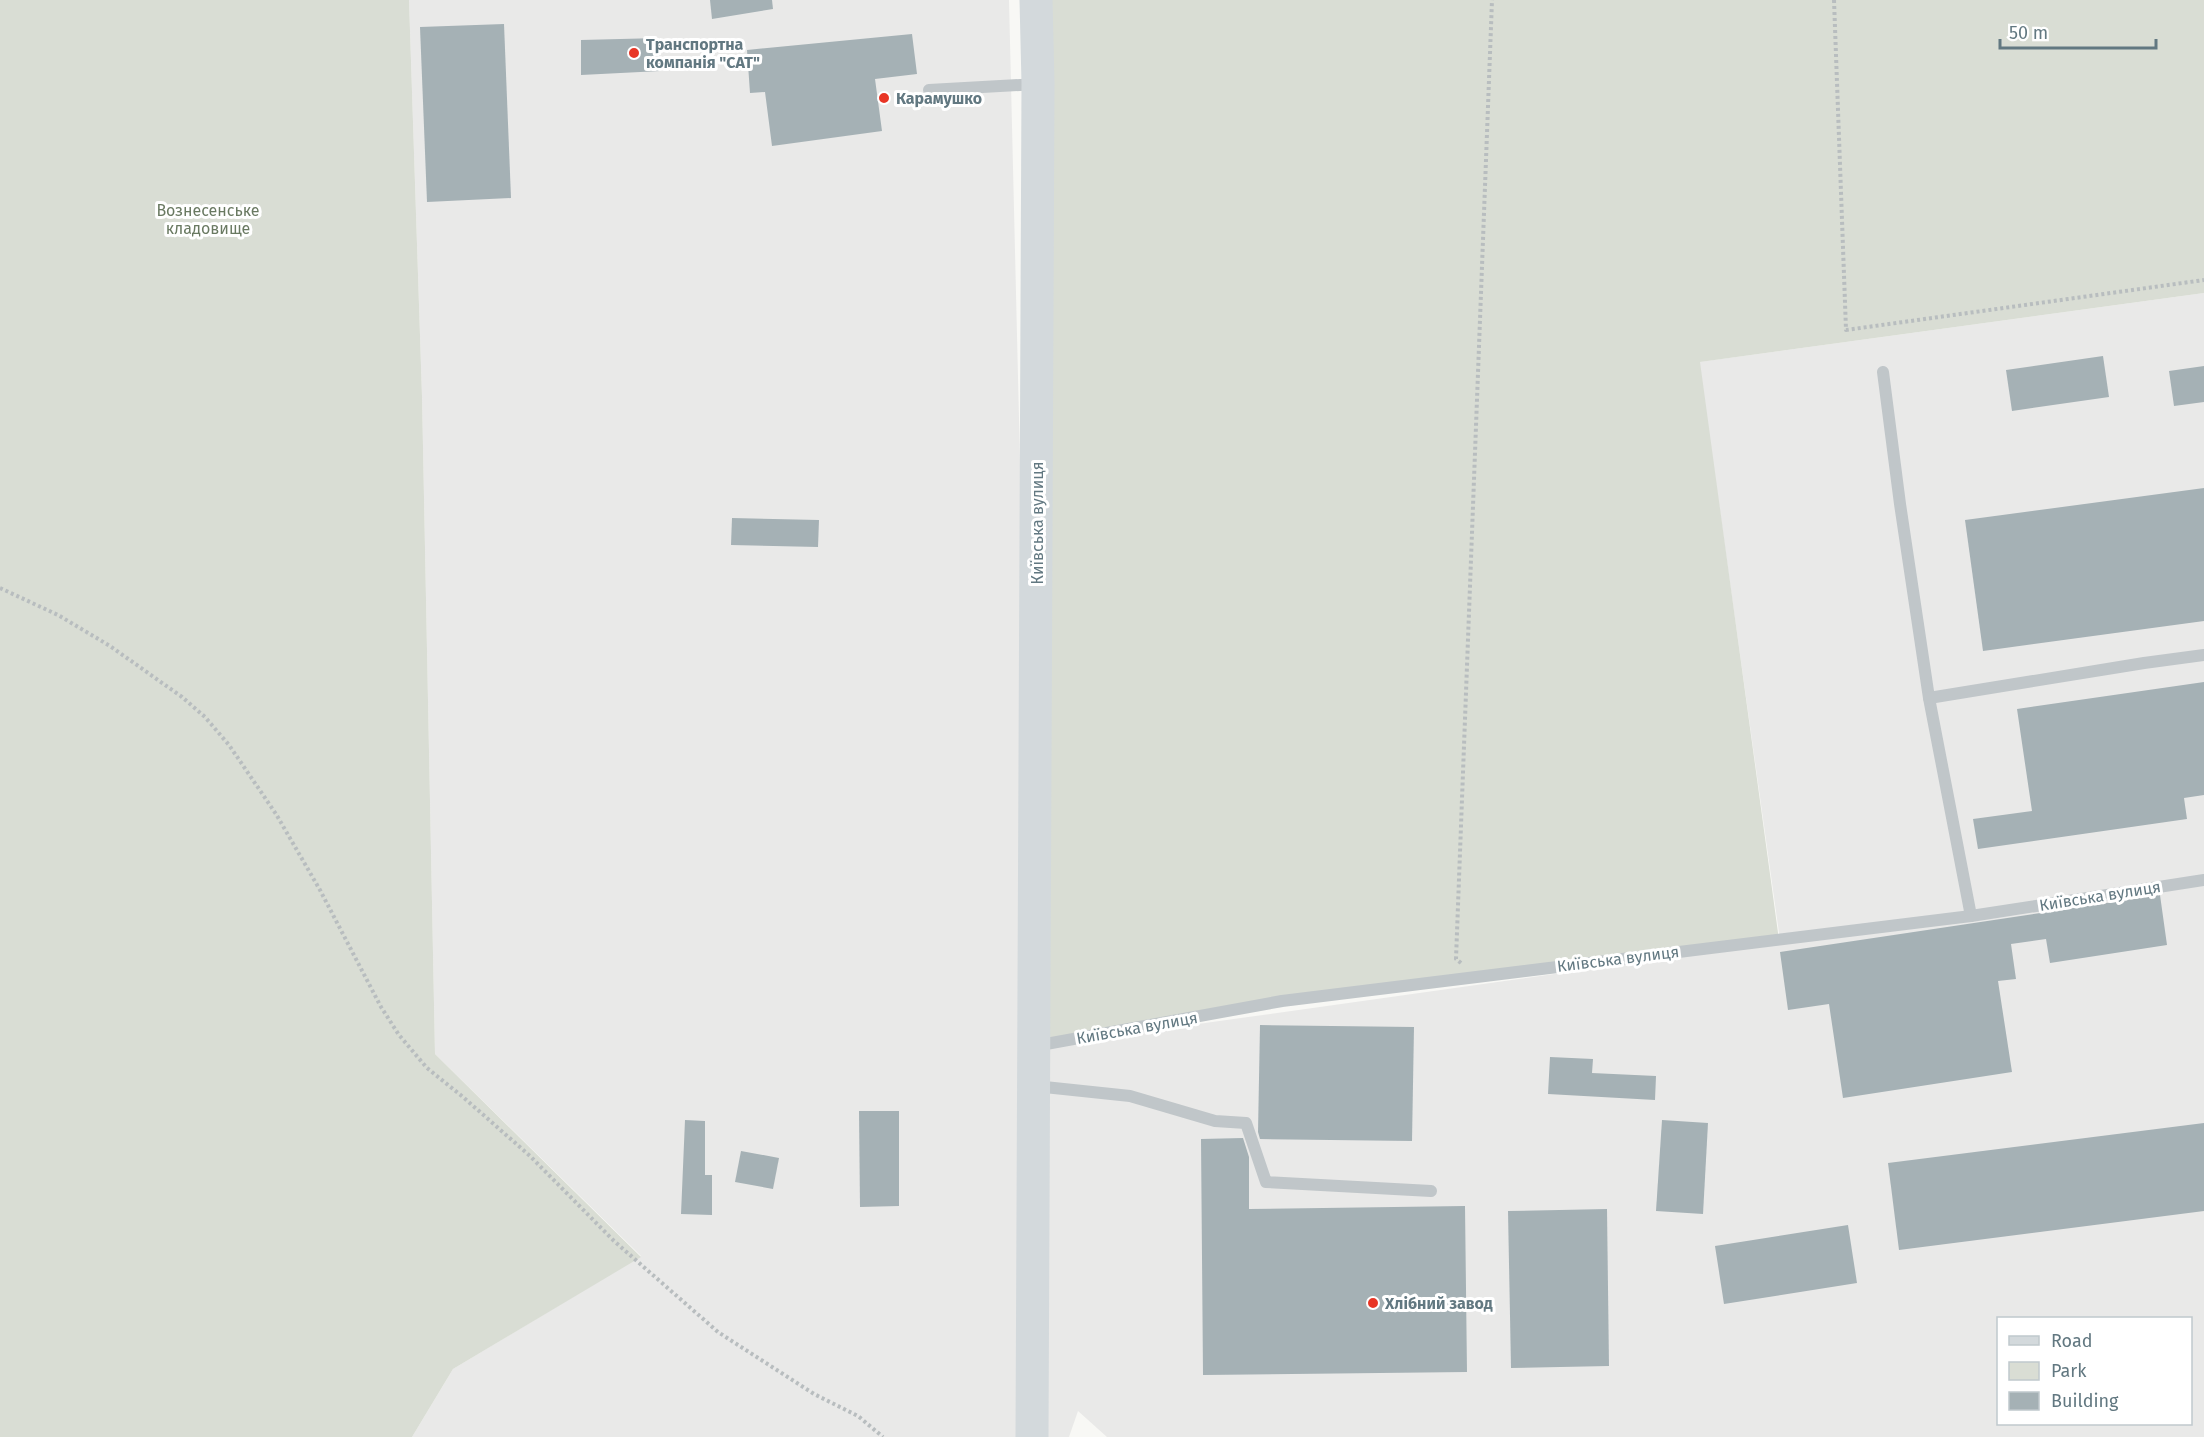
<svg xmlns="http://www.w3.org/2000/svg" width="2204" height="1437" viewBox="0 0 2204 1437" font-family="'Fira Sans',sans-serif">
  <rect width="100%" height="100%" fill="#f8f8f5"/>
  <!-- built -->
  <g fill="#e9e9e8" fill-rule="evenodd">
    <path d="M 409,0 L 1009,0 L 1034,1047 L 2204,883 L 2204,1437 L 1107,1437 L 1078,1411 L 1069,1437 L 412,1437 L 453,1369 L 641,1256 L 435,1054 L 422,396 ZM 1998,1318 L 2190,1318 L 2190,1424 L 1998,1424 Z"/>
    <path d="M 2204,293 L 2204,878 L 1780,940 L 1699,362 Z"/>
  </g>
  <!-- green -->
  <g fill="#d9ddd4">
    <path d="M 0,0 L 409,0 L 422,396 L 435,1054 L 641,1257 L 453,1369 L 412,1437 L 0,1437 Z"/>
    <path d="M 1036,0 L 2204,0 L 2204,293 L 1700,362 L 1779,940 L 1282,1001 L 1034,1047 Z"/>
  </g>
  <!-- building -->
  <g fill="#a5b1b5">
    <path d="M 710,0 L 772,0 L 773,9 L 712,19 Z"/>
    <path d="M 504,24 L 511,198 L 427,202 L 420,27 Z"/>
    <path d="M 912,34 L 917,74 L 875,79 L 882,131 L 772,146 L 765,92 L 750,93 L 747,50 Z"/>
    <path d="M 660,38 L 660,71 L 581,75 L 581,40 Z"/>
    <path d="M 2103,356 L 2109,397 L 2012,411 L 2006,370 Z"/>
    <path d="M 2204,366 L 2204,402 L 2174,406 L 2169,371 Z"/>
    <path d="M 2204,488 L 2204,621 L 1983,651 L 1965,520 Z"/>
    <path d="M 732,518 L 819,520 L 818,547 L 731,545 Z"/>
    <path d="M 2204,682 L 2204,795 L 2184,798 L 2187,819 L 1978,849 L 1973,819 L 2032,811 L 2017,709 Z"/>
    <path d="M 2160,895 L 2167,945 L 2050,963 L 2046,939 L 2011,944 L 2016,979 L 1998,981 L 2012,1072 L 1843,1098 L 1829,1004 L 1788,1010 L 1780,952 Z"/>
    <path d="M 1260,1025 L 1414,1027 L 1412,1141 L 1260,1139 L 1258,1132 Z"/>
    <path d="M 1550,1057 L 1593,1059 L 1592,1073 L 1656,1076 L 1655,1100 L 1548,1094 Z"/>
    <path d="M 859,1111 L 899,1111 L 899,1206 L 860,1207 Z"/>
    <path d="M 685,1120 L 705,1121 L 705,1175 L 712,1175 L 712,1215 L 681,1214 Z"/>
    <path d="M 1662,1120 L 1708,1123 L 1703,1214 L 1656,1211 Z"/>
    <path d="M 2204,1123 L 2204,1211 L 1899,1250 L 1888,1163 Z"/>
    <path d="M 1243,1138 L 1249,1157 L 1249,1209 L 1465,1206 L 1467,1372 L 1203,1375 L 1201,1139 Z"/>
    <path d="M 741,1151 L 779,1158 L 773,1189 L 735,1182 Z"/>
    <path d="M 1607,1209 L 1609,1366 L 1511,1368 L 1508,1211 Z"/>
    <path d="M 1848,1225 L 1857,1283 L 1724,1304 L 1715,1246 Z"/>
  </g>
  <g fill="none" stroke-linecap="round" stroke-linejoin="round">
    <!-- path -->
    <g stroke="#b8bdbf" stroke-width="4" stroke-dasharray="3 3" stroke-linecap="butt">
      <path d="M 1834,0 L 1846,330 L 2204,280"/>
      <path d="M 0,588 L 58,615 L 110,646 L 182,697 L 205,717 L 229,745 L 276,814 L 320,890 L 381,1007 L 399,1035 L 427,1068 L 463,1097 L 530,1156 L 614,1241 L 718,1332 L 814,1394 L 858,1416 L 883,1437"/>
      <path d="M 1461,963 L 1456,959 L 1492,0"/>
    </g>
    <!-- service -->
    <g stroke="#c0c6c9" stroke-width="12">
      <path d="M 929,90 L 1037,84"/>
      <path d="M 1883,372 L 1900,504 L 1929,698 L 1971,916"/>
      <path d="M 1929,698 L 2144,663 L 2204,655"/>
      <path d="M 1035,1046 L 1282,1001 L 1971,916 L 2204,880"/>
      <path d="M 1035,1086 L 1130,1096 L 1215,1121 L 1246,1123 L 1266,1182 L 1431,1191"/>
    </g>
    <!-- secondary -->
    <path stroke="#d3d9dc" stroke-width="33" d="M 1032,1437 L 1038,83 L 1036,0"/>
  </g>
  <!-- markers -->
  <g fill="#e83525" stroke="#fff" stroke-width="2">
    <circle cx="634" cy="53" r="6"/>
    <circle cx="884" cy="98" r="6"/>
    <circle cx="1373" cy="1303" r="6"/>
  </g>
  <g text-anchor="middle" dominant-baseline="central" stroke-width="6" stroke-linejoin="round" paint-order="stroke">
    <!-- poi labels -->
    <g font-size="16" font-weight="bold" fill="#627881" stroke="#fff" text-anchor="start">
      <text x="646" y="44">Транспортна<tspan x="646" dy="18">компанія "САТ"</tspan></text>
      <text x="896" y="98">Карамушко</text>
      <text x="1385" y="1303">Хлібний завод</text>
    </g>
    <!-- park labels -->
    <g font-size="16" fill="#697961" stroke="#fff">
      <text x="208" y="210">Вознесенське<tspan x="208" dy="18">кладовище</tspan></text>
    </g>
    <!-- street labels -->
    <g font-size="16" fill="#627881" stroke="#fff">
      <text transform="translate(1037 523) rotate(-90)">Київська вулиця</text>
      <text transform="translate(2100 896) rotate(-9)">Київська вулиця</text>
      <text transform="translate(1618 959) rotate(-7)">Київська вулиця</text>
      <text transform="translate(1137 1028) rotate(-10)">Київська вулиця</text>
    </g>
  </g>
  <!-- legend -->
  <rect x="1997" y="1317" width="195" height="108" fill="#ffffff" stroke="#c0c9cd" stroke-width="1.5"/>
  <rect x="2009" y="1336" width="30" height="9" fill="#d3d9dc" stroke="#c0c9cd" stroke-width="1.5"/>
  <text x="2051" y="1347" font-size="18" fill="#627881">Road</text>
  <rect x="2009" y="1362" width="30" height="18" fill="#d9ddd4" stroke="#c0c9cd" stroke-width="1.5"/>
  <text x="2051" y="1377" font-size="18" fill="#627881">Park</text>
  <rect x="2009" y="1392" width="30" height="18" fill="#a5b1b5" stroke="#c0c9cd" stroke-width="1.5"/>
  <text x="2051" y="1407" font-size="18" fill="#627881">Building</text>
  <!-- scale -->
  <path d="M2000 39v9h156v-9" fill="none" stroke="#627881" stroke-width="3"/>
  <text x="2009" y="39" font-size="18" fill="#627881" stroke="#ffffff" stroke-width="4.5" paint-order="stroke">50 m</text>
</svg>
